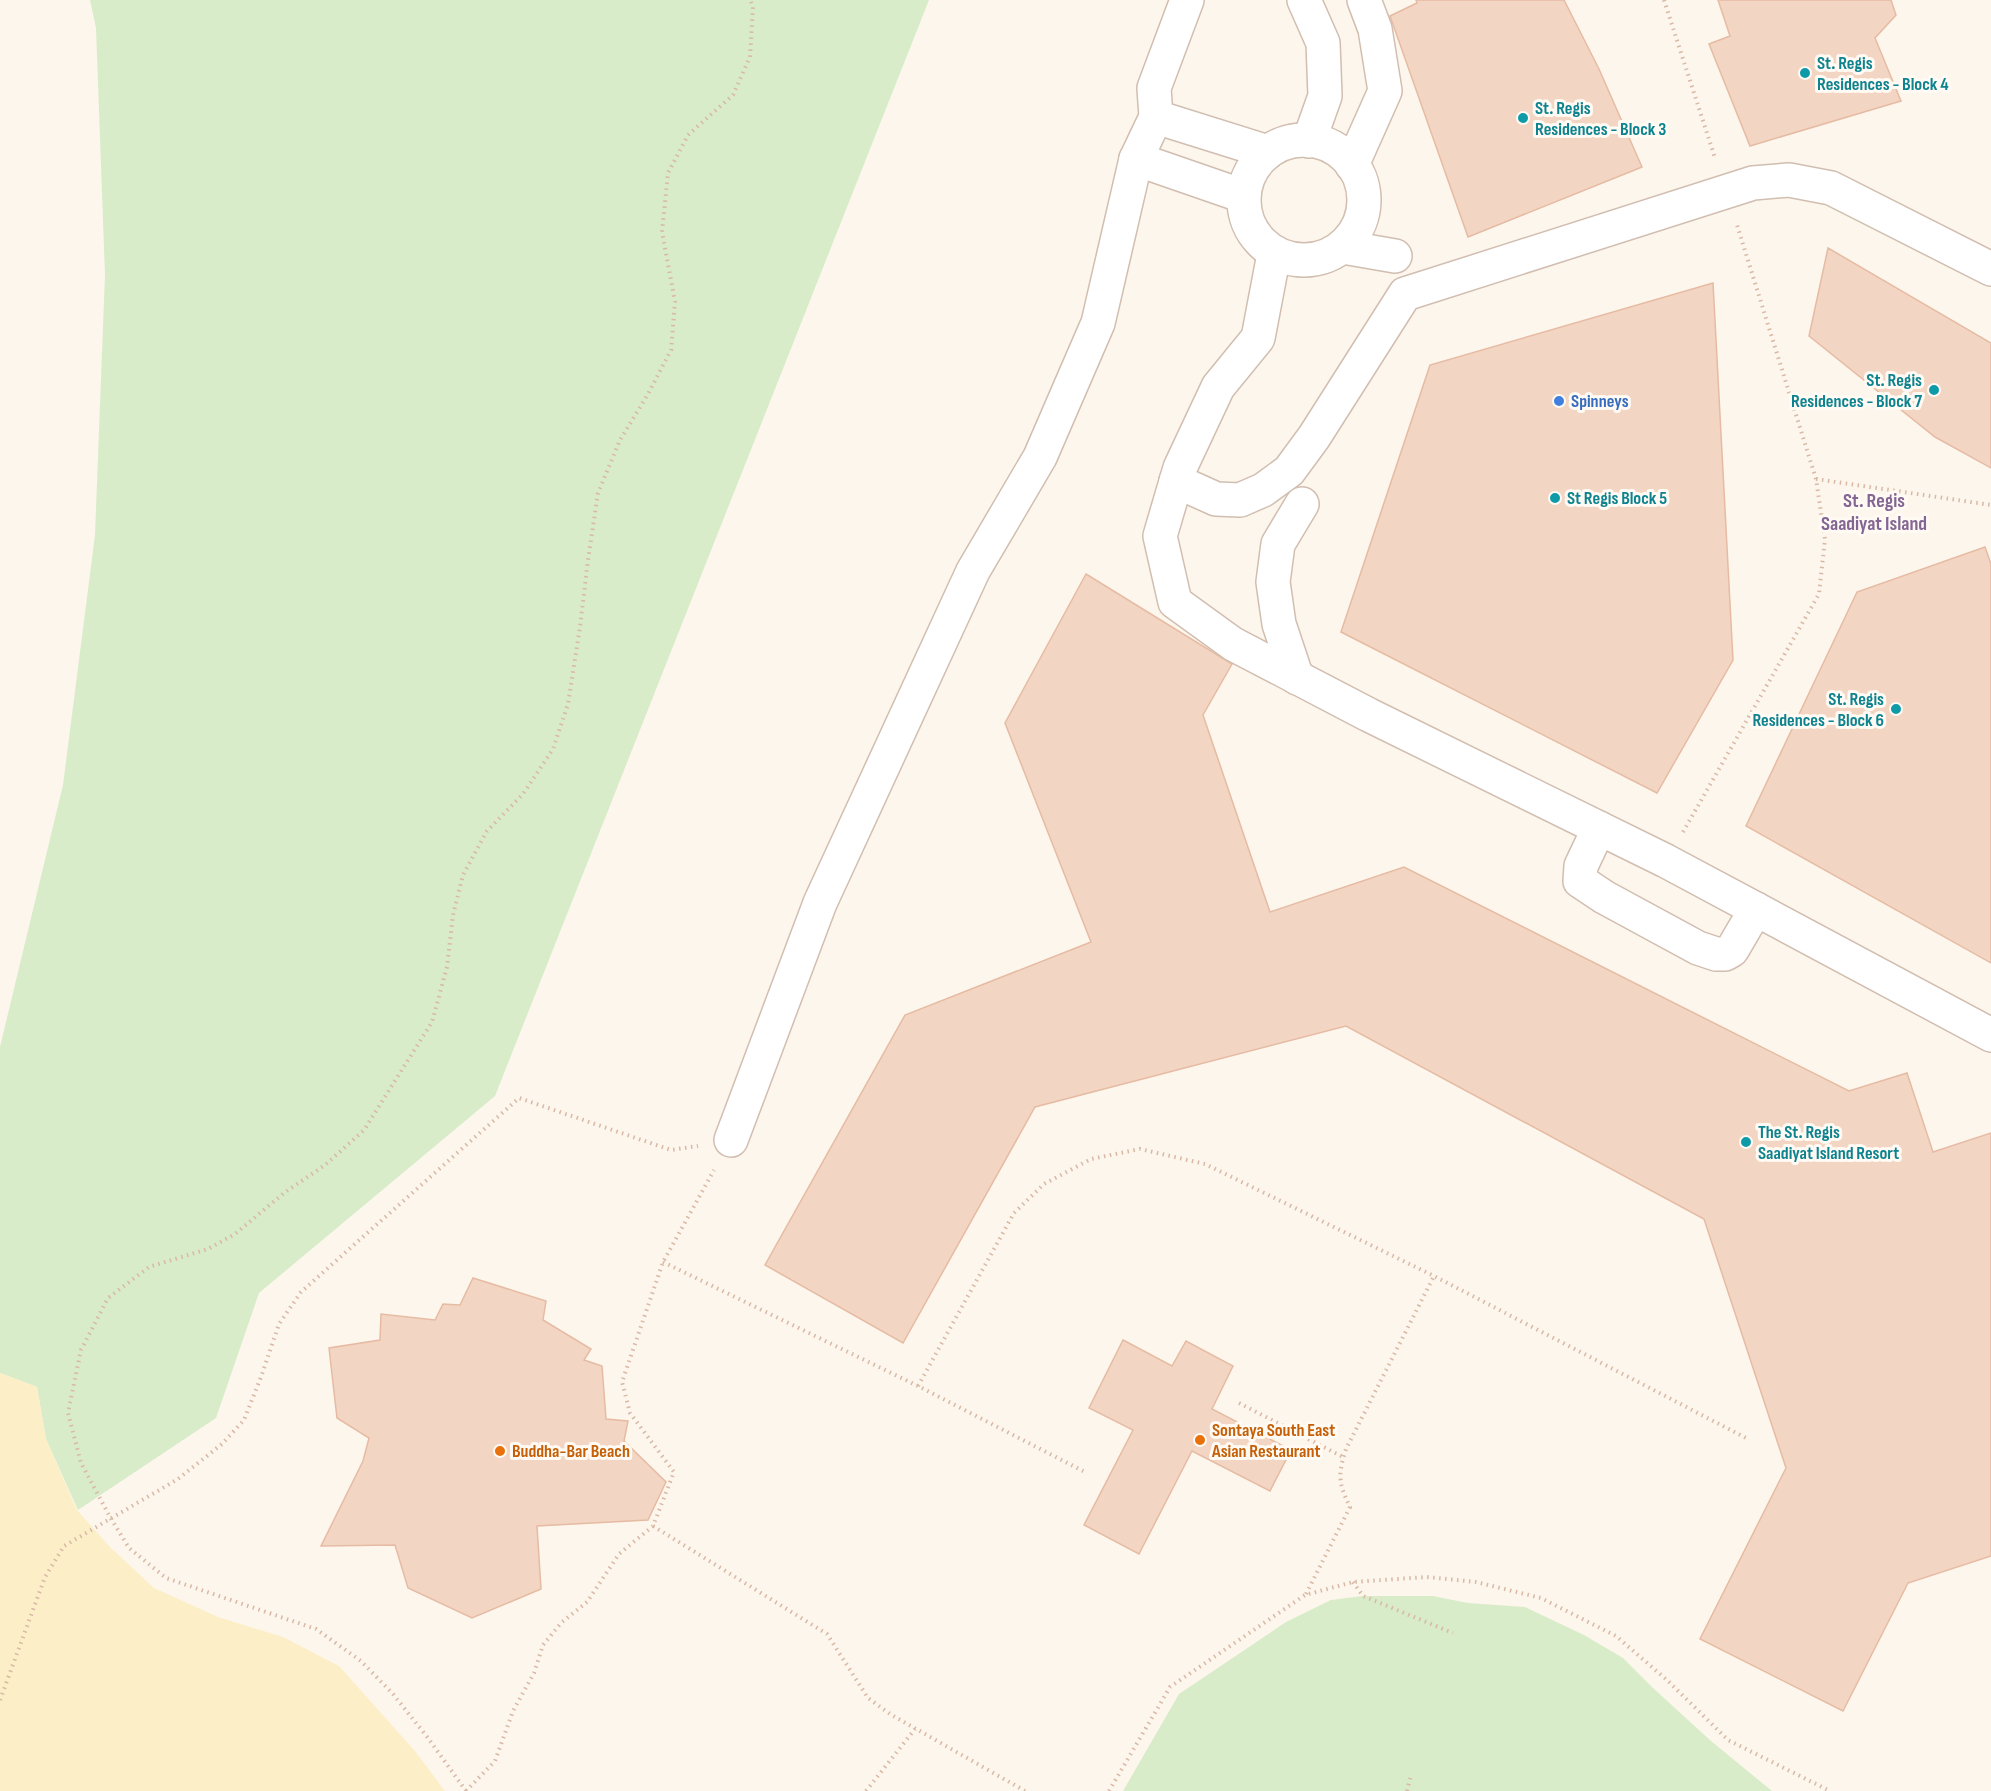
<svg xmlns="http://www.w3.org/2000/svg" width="1991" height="1791" viewBox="0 0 1991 1791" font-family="'Sofia Sans Condensed',sans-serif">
  <rect width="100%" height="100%" fill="#fdf6ec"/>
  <!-- green -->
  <g fill="#d8ecc9">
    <path d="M 90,0 L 929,0 L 495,1096 L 259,1293 L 216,1418 L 78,1510 L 46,1439 L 37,1387 L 0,1373 L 0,1047 L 63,785 L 95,535 L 105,275 L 96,28 Z"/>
    <path d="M 1363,1596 L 1433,1596 L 1468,1603 L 1525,1607 L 1584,1635 L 1623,1658 L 1653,1688 L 1711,1741 L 1772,1791 L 1123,1791 L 1179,1694 L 1286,1622 L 1331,1600 Z"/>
  </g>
  <!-- sand -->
  <path fill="#fcefc7" d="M 0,1373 L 37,1387 L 46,1439 L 77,1510 L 110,1547 L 154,1588 L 218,1617 L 283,1637 L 339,1666 L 415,1751 L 445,1791 L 0,1791 Z"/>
  <!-- building -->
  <g fill="#f3d5c3" stroke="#e6bba3" stroke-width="1.5">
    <path d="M 1416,0 L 1564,0 L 1599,69 L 1642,167 L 1468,237 L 1390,16 L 1417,3 Z"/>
    <path d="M 1718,0 L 1891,0 L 1896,15 L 1875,38 L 1901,101 L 1750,146 L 1709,44 L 1730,36 Z"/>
    <path d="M 1828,248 L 1991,343 L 1991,468 L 1935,437 L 1809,336 Z"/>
    <path d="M 1713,283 L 1733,660 L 1657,793 L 1341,632 L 1430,365 Z"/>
    <path d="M 1985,547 L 1991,564 L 1991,963 L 1746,826 L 1857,592 Z"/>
    <path d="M 1086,574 L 1232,664 L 1203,715 L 1270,912 L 1404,867 L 1849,1091 L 1907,1073 L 1933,1152 L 1991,1133 L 1991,1556 L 1908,1583 L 1843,1711 L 1700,1639 L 1786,1468 L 1704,1219 L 1346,1026 L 1035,1107 L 903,1343 L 765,1265 L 905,1015 L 1091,942 L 1005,723 Z"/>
    <path d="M 473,1278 L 546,1301 L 543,1320 L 591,1349 L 584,1360 L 602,1366 L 606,1419 L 628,1421 L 624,1441 L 666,1482 L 648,1520 L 537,1526 L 541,1589 L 472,1618 L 408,1588 L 395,1545 L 321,1546 L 363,1461 L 369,1438 L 337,1418 L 329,1348 L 380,1340 L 381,1314 L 435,1320 L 443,1304 L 460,1305 Z"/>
    <path d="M 1123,1340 L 1172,1366 L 1186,1341 L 1233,1366 L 1212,1409 L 1291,1450 L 1270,1491 L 1192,1451 L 1139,1554 L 1084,1525 L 1133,1430 L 1089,1408 Z"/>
  </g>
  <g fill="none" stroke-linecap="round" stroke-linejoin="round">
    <defs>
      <g id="minor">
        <path d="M 1304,0 L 1323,43 L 1325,96 L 1309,141"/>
        <path d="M 1156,117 L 1268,152"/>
        <circle cx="1304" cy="200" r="60"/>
        <path d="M 1136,159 L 1243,196"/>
        <path d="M 1352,165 L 1385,91 L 1375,29 L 1364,0"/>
        <path d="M 1343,247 L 1395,256"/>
        <path d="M 1274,254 L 1258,338 L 1218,387 L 1180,468 L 1160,536 L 1175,602 L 1233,644 L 1369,715 L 1666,861 L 1991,1035"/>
        <path d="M 1176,481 L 1216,499 L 1240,500 L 1263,490 L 1289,471 L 1314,437 L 1405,294 L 1753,183 L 1789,180 L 1831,188 L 1991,269"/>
        <path d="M 1297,678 L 1279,624 L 1273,582 L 1278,544 L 1302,504"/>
        <path d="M 1599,828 L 1581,866 L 1580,881 L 1604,897 L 1698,948 L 1716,954 L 1725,954 L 1732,950 L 1756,909"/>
        <path d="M 731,1140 L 820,903 L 973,571 L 1040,457 L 1098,323 L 1136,159 L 1156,117 L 1154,88 L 1187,0"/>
      </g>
    </defs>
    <!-- minor casing -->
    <use href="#minor" stroke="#d1beb0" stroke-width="36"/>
    <!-- path -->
    <g stroke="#d9b8a5" stroke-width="4" stroke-dasharray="1.5 4.5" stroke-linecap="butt">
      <path d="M 1664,0 L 1715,158"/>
      <path d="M 1816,479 L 1991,505"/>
      <path d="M 1683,832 L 1819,594 L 1825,539 L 1816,479 L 1737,225"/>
      <path d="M 663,1262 L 918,1386 L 1087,1473"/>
      <path d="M 918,1386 L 1014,1213 L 1044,1184 L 1091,1159 L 1140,1149 L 1205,1164 L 1434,1276 L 1748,1439"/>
      <path d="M 1239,1403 L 1343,1457"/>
      <path d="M 653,1526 L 827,1634 L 868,1698 L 890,1714 L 1025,1791"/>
      <path d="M 1353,1582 L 1363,1596 L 1453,1633"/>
      <path d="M 1306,1594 L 1350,1507 C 1338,1483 1338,1474 1346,1449 L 1434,1276"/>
      <path d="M 0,1700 L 45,1577 L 64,1546 L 178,1479 L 222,1444 L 244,1420 L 261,1377 L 279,1324 L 301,1292 L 519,1098 L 671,1150 L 698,1146"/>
      <path d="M 466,1791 L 428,1738 L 393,1694 L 361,1661 L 316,1629 L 166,1578 L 129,1548 L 110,1517 L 81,1463 L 68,1413 L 81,1350 L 108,1298 L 149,1267 L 208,1249 L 235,1234 L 284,1193 L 325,1165 L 364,1130 L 432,1022 L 447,967 L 453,915 L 463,875 L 487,831 L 523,794 L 553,749 L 568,704 L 580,627 L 588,560 L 598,493 L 620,440 L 648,394 L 671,350 L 675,302 L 662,232 L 668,173 L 688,135 L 733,95 L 750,57 L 753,6 L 750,0"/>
      <path d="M 466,1791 L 495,1761 L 513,1711 L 534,1673 L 543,1645 L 561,1623 L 587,1602 L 619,1554 L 653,1526 L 674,1472 L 630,1413 L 622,1382 L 663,1262 L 714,1170"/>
      <path d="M 866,1791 L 915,1729"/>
      <path d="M 1109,1791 L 1170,1687 L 1305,1595 L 1353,1582 L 1427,1577 L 1476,1582 L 1541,1598 L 1616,1636 L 1667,1680 L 1728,1740 L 1830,1791"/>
      <path d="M 1407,1791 L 1411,1775"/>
    </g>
    <!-- minor -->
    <use href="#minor" stroke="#fff" stroke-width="33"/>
  </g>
  <!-- markers -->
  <g fill="#0f9aa8" stroke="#fffaf3" stroke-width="2">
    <circle cx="1805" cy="73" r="6"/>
    <circle cx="1523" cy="118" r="6"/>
    <circle cx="1934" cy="390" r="6"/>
    <circle cx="1555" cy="498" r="6"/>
    <circle cx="1896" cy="709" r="6"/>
    <circle cx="1746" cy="1142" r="6"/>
  </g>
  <circle fill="#3f7fe0" stroke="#fffaf3" stroke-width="2" cx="1559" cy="401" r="6"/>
  <g fill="#e8710a" stroke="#fffaf3" stroke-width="2">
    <circle cx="1200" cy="1440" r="6"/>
    <circle cx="500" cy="1451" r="6"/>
  </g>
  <g text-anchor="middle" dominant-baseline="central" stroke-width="6" stroke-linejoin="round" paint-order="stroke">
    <!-- culture labels -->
    <g font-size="18" font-weight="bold" fill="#0d838f" stroke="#fffaf3" text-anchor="start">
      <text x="1817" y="63">St. Regis<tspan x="1817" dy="21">Residences - Block 4</tspan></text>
      <text x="1535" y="108">St. Regis<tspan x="1535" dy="21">Residences - Block 3</tspan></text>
      <text x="1922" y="380" text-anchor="end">St. Regis<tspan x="1922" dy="21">Residences - Block 7</tspan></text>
      <text x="1567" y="498">St Regis Block 5</text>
      <text x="1884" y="699" text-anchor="end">St. Regis<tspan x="1884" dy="21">Residences - Block 6</tspan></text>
      <text x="1758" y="1132">The St. Regis<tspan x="1758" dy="21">Saadiyat Island Resort</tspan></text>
    </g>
    <!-- shop labels -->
    <g font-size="18" font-weight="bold" fill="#366cbe" stroke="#fffaf3" text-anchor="start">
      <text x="1571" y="401">Spinneys</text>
    </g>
    <!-- food labels -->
    <g font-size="18" font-weight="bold" fill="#c56008" stroke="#fffaf3" text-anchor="start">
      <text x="1212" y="1430">Sontaya South East<tspan x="1212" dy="21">Asian Restaurant</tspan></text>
      <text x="512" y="1451">Buddha-Bar Beach</text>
    </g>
    <!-- neighbourhood labels -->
    <g font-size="20" font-weight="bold" fill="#846695" stroke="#fffaf3">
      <text x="1874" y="501">St. Regis<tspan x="1874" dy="23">Saadiyat Island</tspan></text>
    </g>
  </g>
</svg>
